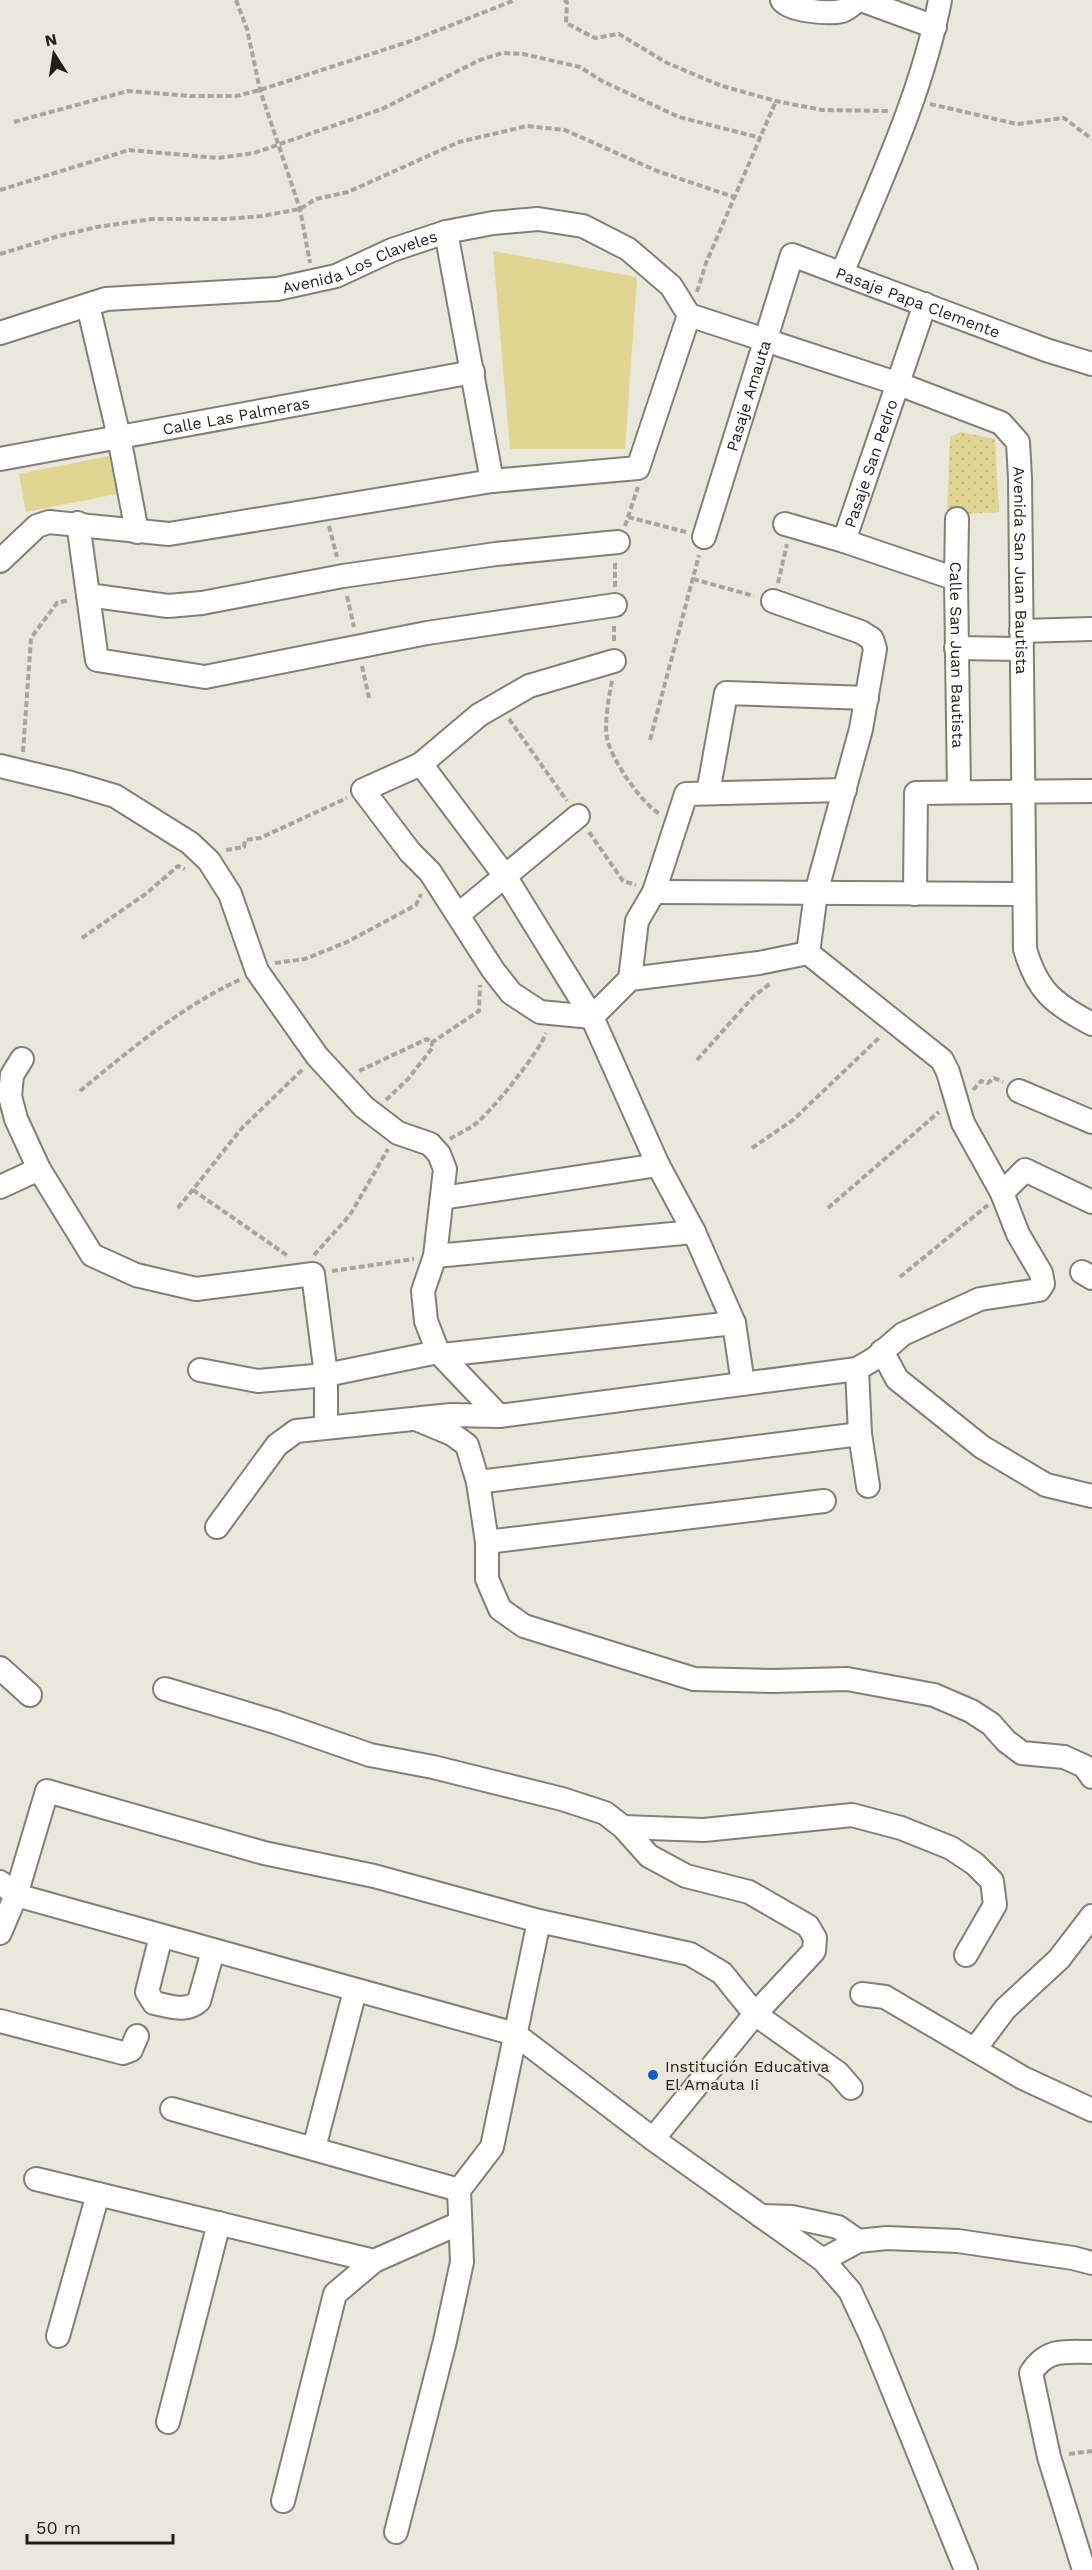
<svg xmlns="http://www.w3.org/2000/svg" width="1092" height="2570" viewBox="0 0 1092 2570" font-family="'Work Sans',sans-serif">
  <defs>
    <pattern id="park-dots" width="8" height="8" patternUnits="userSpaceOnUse" patternTransform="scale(1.5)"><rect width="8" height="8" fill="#e2d493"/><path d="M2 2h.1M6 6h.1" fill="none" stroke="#c1b67e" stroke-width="1.8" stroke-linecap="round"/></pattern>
  </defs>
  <rect width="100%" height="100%" fill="#eae7db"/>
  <!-- grass -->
  <g fill="#e2d493">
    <path d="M 493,251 L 637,277 L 625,449 L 510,449 Z"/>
    <path d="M 109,456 L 117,494 L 26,512 L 19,474 Z"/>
  </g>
  <!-- park -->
  <path fill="url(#park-dots)" d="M 961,432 L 995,439 L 999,512 L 947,515 L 950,437 Z"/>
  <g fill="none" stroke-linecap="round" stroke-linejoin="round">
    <defs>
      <g id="minor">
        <path d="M 782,0 C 789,11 829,14 842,11 C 848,9 853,4 858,0"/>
        <path d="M 861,0 L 935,27"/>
        <path d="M 446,232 L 492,481"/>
        <path d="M 842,273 C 879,184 922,94 940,0"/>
        <path d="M 88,305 L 119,437 L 137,532"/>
        <path id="s1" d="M 689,315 L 899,384 L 1001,423 L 1018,442 L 1020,478 L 1025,949 C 1037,991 1054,1004 1092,1024"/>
        <path id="s2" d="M 0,333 L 106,299 L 277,289 L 336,276 L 392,250 L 446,232 L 493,223 L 538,219 L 583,226 L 628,249 L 671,286 L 689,315"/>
        <path id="s3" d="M 0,459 L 473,372"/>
        <path id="s4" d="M 957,519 L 956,579 L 959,792"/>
        <path d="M 78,523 L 97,660 L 205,677 L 427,633 L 615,605"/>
        <path d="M 785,524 L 844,541 L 956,579"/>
        <path id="s5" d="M 704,537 L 792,255 L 1046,350 L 1092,364"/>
        <path id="s6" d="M 844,541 L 925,304"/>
        <path d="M 0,561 L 37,526 L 49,522 L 169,534 L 492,481 L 638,468 L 689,315"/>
        <path d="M 88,595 L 168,606 L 202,603 L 343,576 L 496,554 L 618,542"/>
        <path d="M 1021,631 L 1092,629"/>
        <path d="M 956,648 L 1021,649"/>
        <path d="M 614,661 L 529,686 L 479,715 L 421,764 L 363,790 L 410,852 L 430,872 L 493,970 L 511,993 L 540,1012 L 592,1017 L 630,979 L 637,921 L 654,892 L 686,794 L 845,790"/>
        <path d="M 421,764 L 505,876 L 592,1017 L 658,1165 L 694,1232 L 734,1323 L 743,1384"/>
        <path d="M 0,766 L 71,783 L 115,796 L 190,843 L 209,861 L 230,894 L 257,971 L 317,1056 L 364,1107 L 398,1133 L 430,1144 L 439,1154 L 445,1169 L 435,1256 L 423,1291 L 426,1321 L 438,1352 L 499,1416"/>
        <path d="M 708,793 L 726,693 L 867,698"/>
        <path d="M 654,892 L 1023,894"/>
        <path d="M 915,894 L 916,793 L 1092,791"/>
        <path d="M 459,914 L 578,816"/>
        <path d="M 630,979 L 759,963 L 808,953"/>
        <path d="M 22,1059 L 12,1075 L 10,1096 L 16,1119 L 39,1169 L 92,1255 L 136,1275 L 196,1289 L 313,1274 L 326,1375 L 326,1427"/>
        <path d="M 1019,1091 L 1092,1122"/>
        <path d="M 0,1187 L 39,1169"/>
        <path d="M 1002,1193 L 1025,1170 L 1092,1202"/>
        <path d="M 442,1198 L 658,1165"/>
        <path d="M 435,1256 L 694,1232"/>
        <path d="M 1082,1272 L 1092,1278"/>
        <path d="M 882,1351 L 897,1379 L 982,1447 L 1046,1485 L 1092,1496"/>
        <path d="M 442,1355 L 734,1323"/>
        <path d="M 857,1369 L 860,1434 L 868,1486"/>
        <path d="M 200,1370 L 258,1381 L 326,1375 L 438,1352"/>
        <path d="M 416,1419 L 452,1434 L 467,1445 L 478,1482 L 487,1542 L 487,1579 L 500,1609 L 524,1626 L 694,1679 L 772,1681 L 847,1679 L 934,1695 L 971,1711 L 991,1724 L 1006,1741 L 1022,1753 L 1064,1757 L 1084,1766 L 1092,1777"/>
        <path d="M 478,1482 L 860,1434"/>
        <path d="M 217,1527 L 277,1445 L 296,1431 L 451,1415 L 499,1416 L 857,1369 L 874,1359 L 903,1334 L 980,1299 L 1039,1290 L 1043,1284 L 1041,1273 L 1018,1234 L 1002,1193 L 963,1123 L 948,1072 L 942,1060 L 808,953 L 816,893 L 861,729 L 875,649 L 872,639 L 861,632 L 773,601"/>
        <path d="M 487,1542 L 824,1501"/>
        <path d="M 0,1668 L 30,1695"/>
        <path d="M 165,1689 L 275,1722 L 370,1755 L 433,1767 L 562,1799 L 605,1813 L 623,1827 L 649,1856 L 686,1876 L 749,1892 L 808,1926 L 815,1938 L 814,1951 L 755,2014 L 653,2139"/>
        <path d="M 623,1827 L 704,1830 L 852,1815 L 901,1828 L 951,1848 L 975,1864 L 992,1881 L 995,1905 L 966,1955"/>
        <path d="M 0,1882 L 16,1895 L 515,2034 L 653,2139 L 823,2260 L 850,2291 L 871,2336 L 966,2570"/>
        <path d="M 0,1933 L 16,1895 L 47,1791 L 264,1853 L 374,1876 L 539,1921 L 690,1954 L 722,1973 L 755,2014 L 838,2073 L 851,2088"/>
        <path d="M 161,1936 L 147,1992 L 154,2003 C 170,2006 186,2013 199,2001 L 213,1951"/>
        <path d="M 862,1994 L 885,1997 L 1023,2078 L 1092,2110"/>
        <path d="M 0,2021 L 123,2053 L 131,2050 L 137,2036"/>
        <path d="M 975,2049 L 1005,2009 L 1059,1959 L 1092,1916"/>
        <path d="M 172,2109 L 459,2190"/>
        <path d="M 314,2148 L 355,1991"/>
        <path d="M 36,2179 L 374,2261"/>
        <path d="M 761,2216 L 792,2217 L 838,2227 L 858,2241"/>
        <path d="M 823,2260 L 858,2241 L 887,2238 L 958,2241 L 1073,2258 L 1092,2263"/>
        <path d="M 58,2336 L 98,2194"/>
        <path d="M 168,2422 L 219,2223"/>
        <path d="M 283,2501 L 335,2294 L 374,2261 L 460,2223"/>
        <path d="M 396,2532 L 445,2341 L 462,2262 L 459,2190 L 492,2147 L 539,1921"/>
        <path d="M 1084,2570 L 1049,2457 L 1031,2373 C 1047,2348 1064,2352 1092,2352"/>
      </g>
    </defs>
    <!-- minor casing -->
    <use href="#minor" stroke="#828075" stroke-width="26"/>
    <!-- path -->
    <g stroke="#a8a69c" stroke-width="4" stroke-dasharray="6 3" stroke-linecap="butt">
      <path d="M 236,0 L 247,29 L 260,90 L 300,209 L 310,263"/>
      <path d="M 564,0 L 567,2 L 566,23 L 595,38 L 619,34 L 667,63 L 722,86 L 776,101 L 822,110 L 889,111"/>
      <path d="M 930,104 L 1017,124 L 1064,118 L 1092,139"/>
      <path d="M 14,122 L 128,91 L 191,96 L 236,96 L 260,90 L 411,41 L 515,0"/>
      <path d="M 0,190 L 129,150 L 218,158 L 254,153 L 382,109 L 480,60 L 502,53 L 523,54 L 580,67 L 602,81 L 679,117 L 761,138"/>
      <path d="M 0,254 L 59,236 L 97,227 L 152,219 L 228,219 L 262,216 L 300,209 L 316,199 L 348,192 L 459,142 L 527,126 L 565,130 L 657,171 L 734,197"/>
      <path d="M 697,292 L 706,263 L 776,101"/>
      <path d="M 628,517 L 686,532"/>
      <path d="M 329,526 L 337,557"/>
      <path d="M 625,526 L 638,487"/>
      <path d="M 693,579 L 754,596"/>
      <path d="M 778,583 L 787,544"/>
      <path d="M 615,587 L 615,561"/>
      <path d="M 347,596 L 354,627"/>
      <path d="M 614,641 L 614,624"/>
      <path d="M 362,666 L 369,698"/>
      <path d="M 612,681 C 609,696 604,723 607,738 C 611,759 641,803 660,814"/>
      <path d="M 509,719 L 567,801"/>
      <path d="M 650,740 L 699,555"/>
      <path d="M 23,752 L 31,638 L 57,603 L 69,600"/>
      <path d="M 589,832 L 623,881 L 636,885"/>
      <path d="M 226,850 L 244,847 L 245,840 L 260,838 L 347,798"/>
      <path d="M 82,938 L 147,893 L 178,866 L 185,869"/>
      <path d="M 275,963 L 305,959 L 347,942 L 416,905 L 421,894"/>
      <path d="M 697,1060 L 754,996 L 771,983"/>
      <path d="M 359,1071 L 427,1039 L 431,1043 L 479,1011 L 480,985"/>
      <path d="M 973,1090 L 981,1081 L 988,1083 L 994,1078 L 1003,1082"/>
      <path d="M 80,1091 C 131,1049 181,1007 241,979"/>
      <path d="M 386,1100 L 408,1079 L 433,1047 L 431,1043"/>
      <path d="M 450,1139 C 458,1134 467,1130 474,1125 C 490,1114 540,1051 546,1033"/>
      <path d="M 752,1148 L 793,1120 L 881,1036"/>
      <path d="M 193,1190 L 288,1256"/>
      <path d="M 178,1208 L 242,1128 L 303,1069"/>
      <path d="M 828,1208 L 939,1112"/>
      <path d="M 314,1255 L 350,1215 L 388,1149"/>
      <path d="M 332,1271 L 414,1259"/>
      <path d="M 900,1277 L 988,1205"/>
      <path d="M 1069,2454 L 1092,2451"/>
    </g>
    <!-- minor -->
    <use href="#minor" stroke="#fff" stroke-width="22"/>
  </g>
  <!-- markers -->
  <circle fill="#195bc6" stroke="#eae7db" stroke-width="2" cx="653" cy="2075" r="6"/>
  <g text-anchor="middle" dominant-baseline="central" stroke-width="4.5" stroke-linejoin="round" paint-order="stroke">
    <!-- street labels -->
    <g font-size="16" fill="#1f1e19" stroke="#eae7db">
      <text stroke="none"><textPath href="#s2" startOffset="370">Avenida Los Claveles</textPath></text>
      <text stroke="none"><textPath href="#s5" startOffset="430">Pasaje Papa Clemente</textPath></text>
      <text stroke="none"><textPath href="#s5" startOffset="148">Pasaje Amauta</textPath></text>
      <text stroke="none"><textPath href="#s3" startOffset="240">Calle Las Palmeras</textPath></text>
      <text stroke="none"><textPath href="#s6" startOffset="82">Pasaje San Pedro</textPath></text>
      <text stroke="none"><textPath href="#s1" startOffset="484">Avenida San Juan Bautista</textPath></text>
      <text stroke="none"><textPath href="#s4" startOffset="136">Calle San Juan Bautista</textPath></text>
    </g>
    <!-- poi labels -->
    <g font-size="16" fill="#1f1e19" stroke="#eae7db" text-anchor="start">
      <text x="665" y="2066">Institución Educativa<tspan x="665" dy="18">El Amauta Ii</tspan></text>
    </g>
  </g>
  <!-- north arrow -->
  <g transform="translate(54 54) rotate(348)" stroke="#eae7db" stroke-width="4.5" paint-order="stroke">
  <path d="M0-4.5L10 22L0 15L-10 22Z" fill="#1f1e19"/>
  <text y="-9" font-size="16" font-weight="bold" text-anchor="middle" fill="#1f1e19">N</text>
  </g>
  <!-- scale -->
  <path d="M27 2534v9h146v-9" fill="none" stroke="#1f1e19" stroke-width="3"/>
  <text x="36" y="2534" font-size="18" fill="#1f1e19" stroke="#eae7db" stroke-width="4.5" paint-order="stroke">50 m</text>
</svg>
